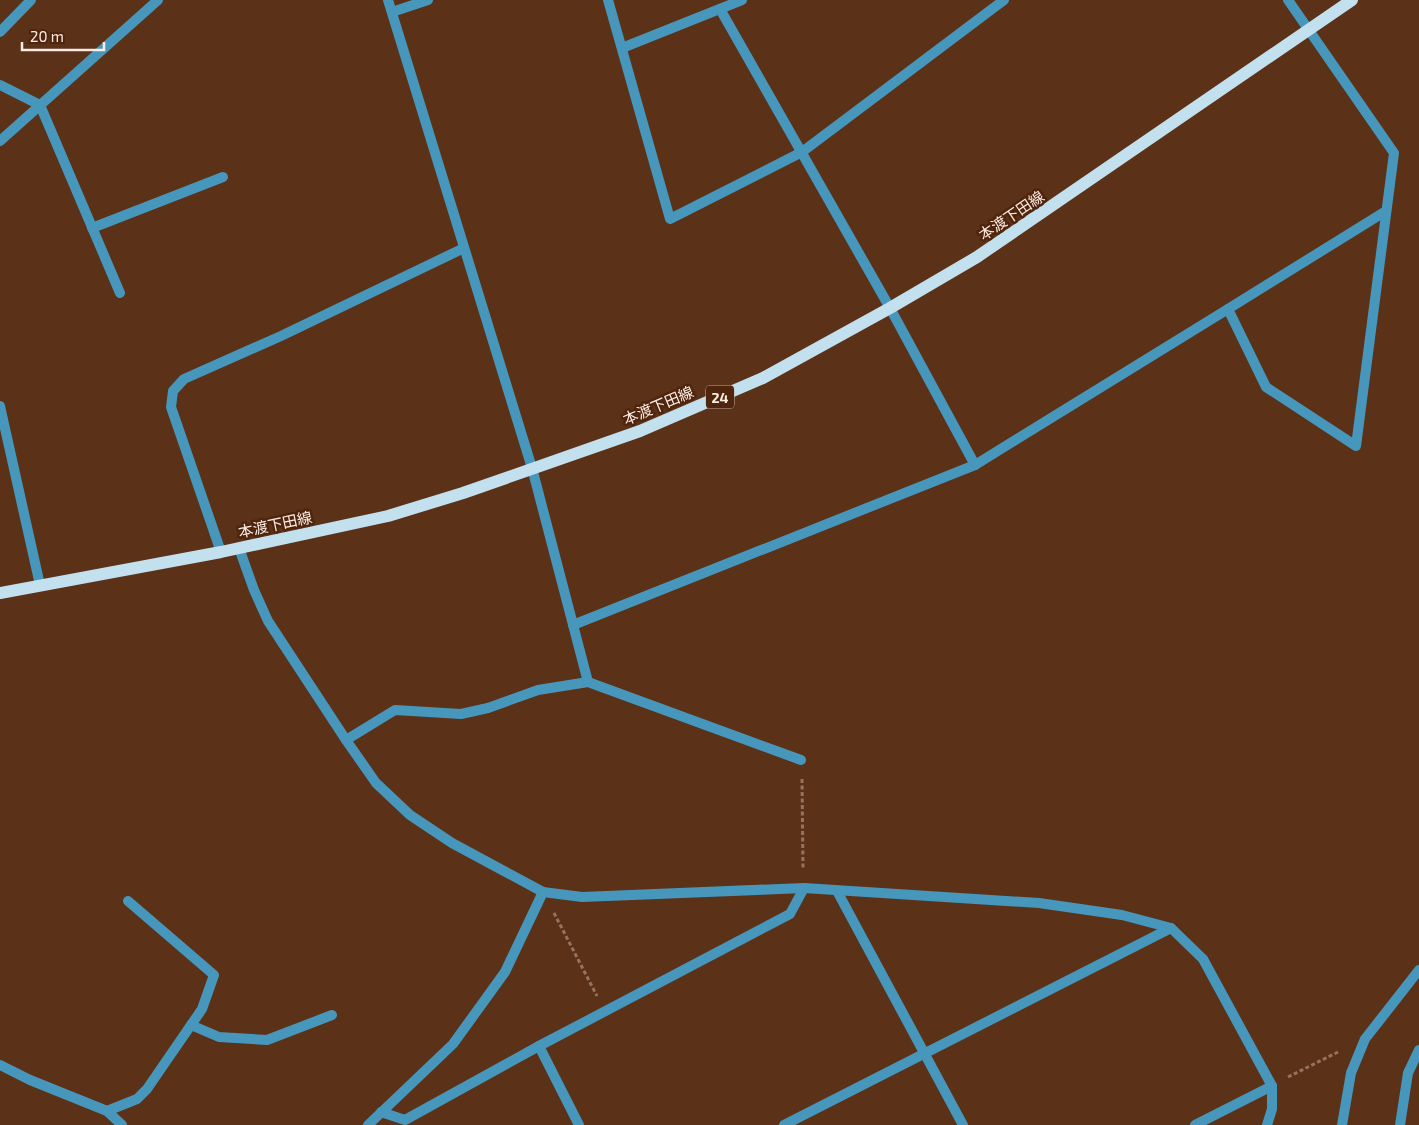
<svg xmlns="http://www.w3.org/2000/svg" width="1419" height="1125" viewBox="0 0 1419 1125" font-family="'Exo 2','Noto Sans JP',sans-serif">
  <rect width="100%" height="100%" fill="#5b3118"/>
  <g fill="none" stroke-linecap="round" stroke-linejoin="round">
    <!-- path -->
    <g stroke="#947360" stroke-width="3" stroke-dasharray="4 2.5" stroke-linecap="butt">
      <path d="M 802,779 L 803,870"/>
      <path d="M 554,913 L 597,996"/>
      <path d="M 1288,1077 L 1338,1052"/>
    </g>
    <!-- minor -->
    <g stroke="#4697bb" stroke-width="10">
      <path d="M 608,0 L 670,219 L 802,152 L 1004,0"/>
      <path d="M 1288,0 L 1394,153 L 1356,446 L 1266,387 L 1228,309 L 1386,211"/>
      <path d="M 720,9 L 890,308 L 975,465 L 1228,309"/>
      <path d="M 392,12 L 428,0"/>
      <path d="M 0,32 L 31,0"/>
      <path d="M 622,48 L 742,0"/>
      <path d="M 0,85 L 40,105 L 120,293"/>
      <path d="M 0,141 L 158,0"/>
      <path d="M 92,228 L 223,177"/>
      <path d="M 0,406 L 40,585"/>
      <path d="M 532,468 L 588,682"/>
      <path d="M 221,552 L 171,407 L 173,391 L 184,379 L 281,336 L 464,248"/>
      <path d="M 573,625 L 975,465"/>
      <path d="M 346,740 L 395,710 L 461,714 L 488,708 L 538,690 L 588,682 L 801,760"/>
      <path d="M 837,891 L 963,1125"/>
      <path d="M 191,1025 L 219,1037 L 267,1040 L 332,1015"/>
      <path d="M 539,1046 L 579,1125"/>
      <path d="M 0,1065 L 30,1080 L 107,1111 L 122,1125"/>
      <path d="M 107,1111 L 137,1099 L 147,1089 L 202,1009 L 214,975 L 128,901"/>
      <path d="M 381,1112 L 405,1120 L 539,1046 L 790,914 L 804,888"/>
      <path d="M 368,1125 L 453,1044 L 505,972 L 543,892 L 582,897 L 804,888 L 1039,903 L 1122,915 L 1171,928 L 1203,959 L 1272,1086 L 1272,1109 L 1267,1125"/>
      <path d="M 784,1125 L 1171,928"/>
      <path d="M 1195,1125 L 1272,1086"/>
      <path d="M 1342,1125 L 1351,1073 L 1365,1039 L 1419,970"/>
      <path d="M 1400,1125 L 1408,1073 L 1419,1050"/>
    </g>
    <!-- tertiary -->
    <g stroke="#4697bb" stroke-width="10">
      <path d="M 388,0 L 532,468"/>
      <path d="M 239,548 L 254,590 L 268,621 L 346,740 L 376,783 L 410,815 L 452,843 L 543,892"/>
    </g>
    <!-- primary -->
    <path stroke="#c3e0ee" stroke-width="12" d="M 0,593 L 221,552 L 388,516 L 463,493 L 640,431 L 763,378 L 890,308 L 977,257 L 1352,0"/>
  </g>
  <g text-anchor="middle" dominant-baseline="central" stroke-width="5" stroke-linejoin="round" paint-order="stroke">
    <!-- shield labels -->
    <rect fill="#4f260d" stroke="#c9b1a4" stroke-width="1" x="706" y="385.5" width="28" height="23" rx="4"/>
    <g font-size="14" font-weight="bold" fill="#fdece4">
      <text x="720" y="397">24</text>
    </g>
    <!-- street labels -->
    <g font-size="15" fill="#fdece4" stroke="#4f260d">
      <text transform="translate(1011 215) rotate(-34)">本渡下田線</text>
      <text transform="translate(658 405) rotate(-23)">本渡下田線</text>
      <text transform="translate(275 524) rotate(-12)">本渡下田線</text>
    </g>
  </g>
  <!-- scale -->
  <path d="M22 42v8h82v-8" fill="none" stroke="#fdece4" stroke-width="2.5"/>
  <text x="30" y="42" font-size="15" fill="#fdece4" stroke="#4f260d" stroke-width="4" paint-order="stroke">20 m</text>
</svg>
